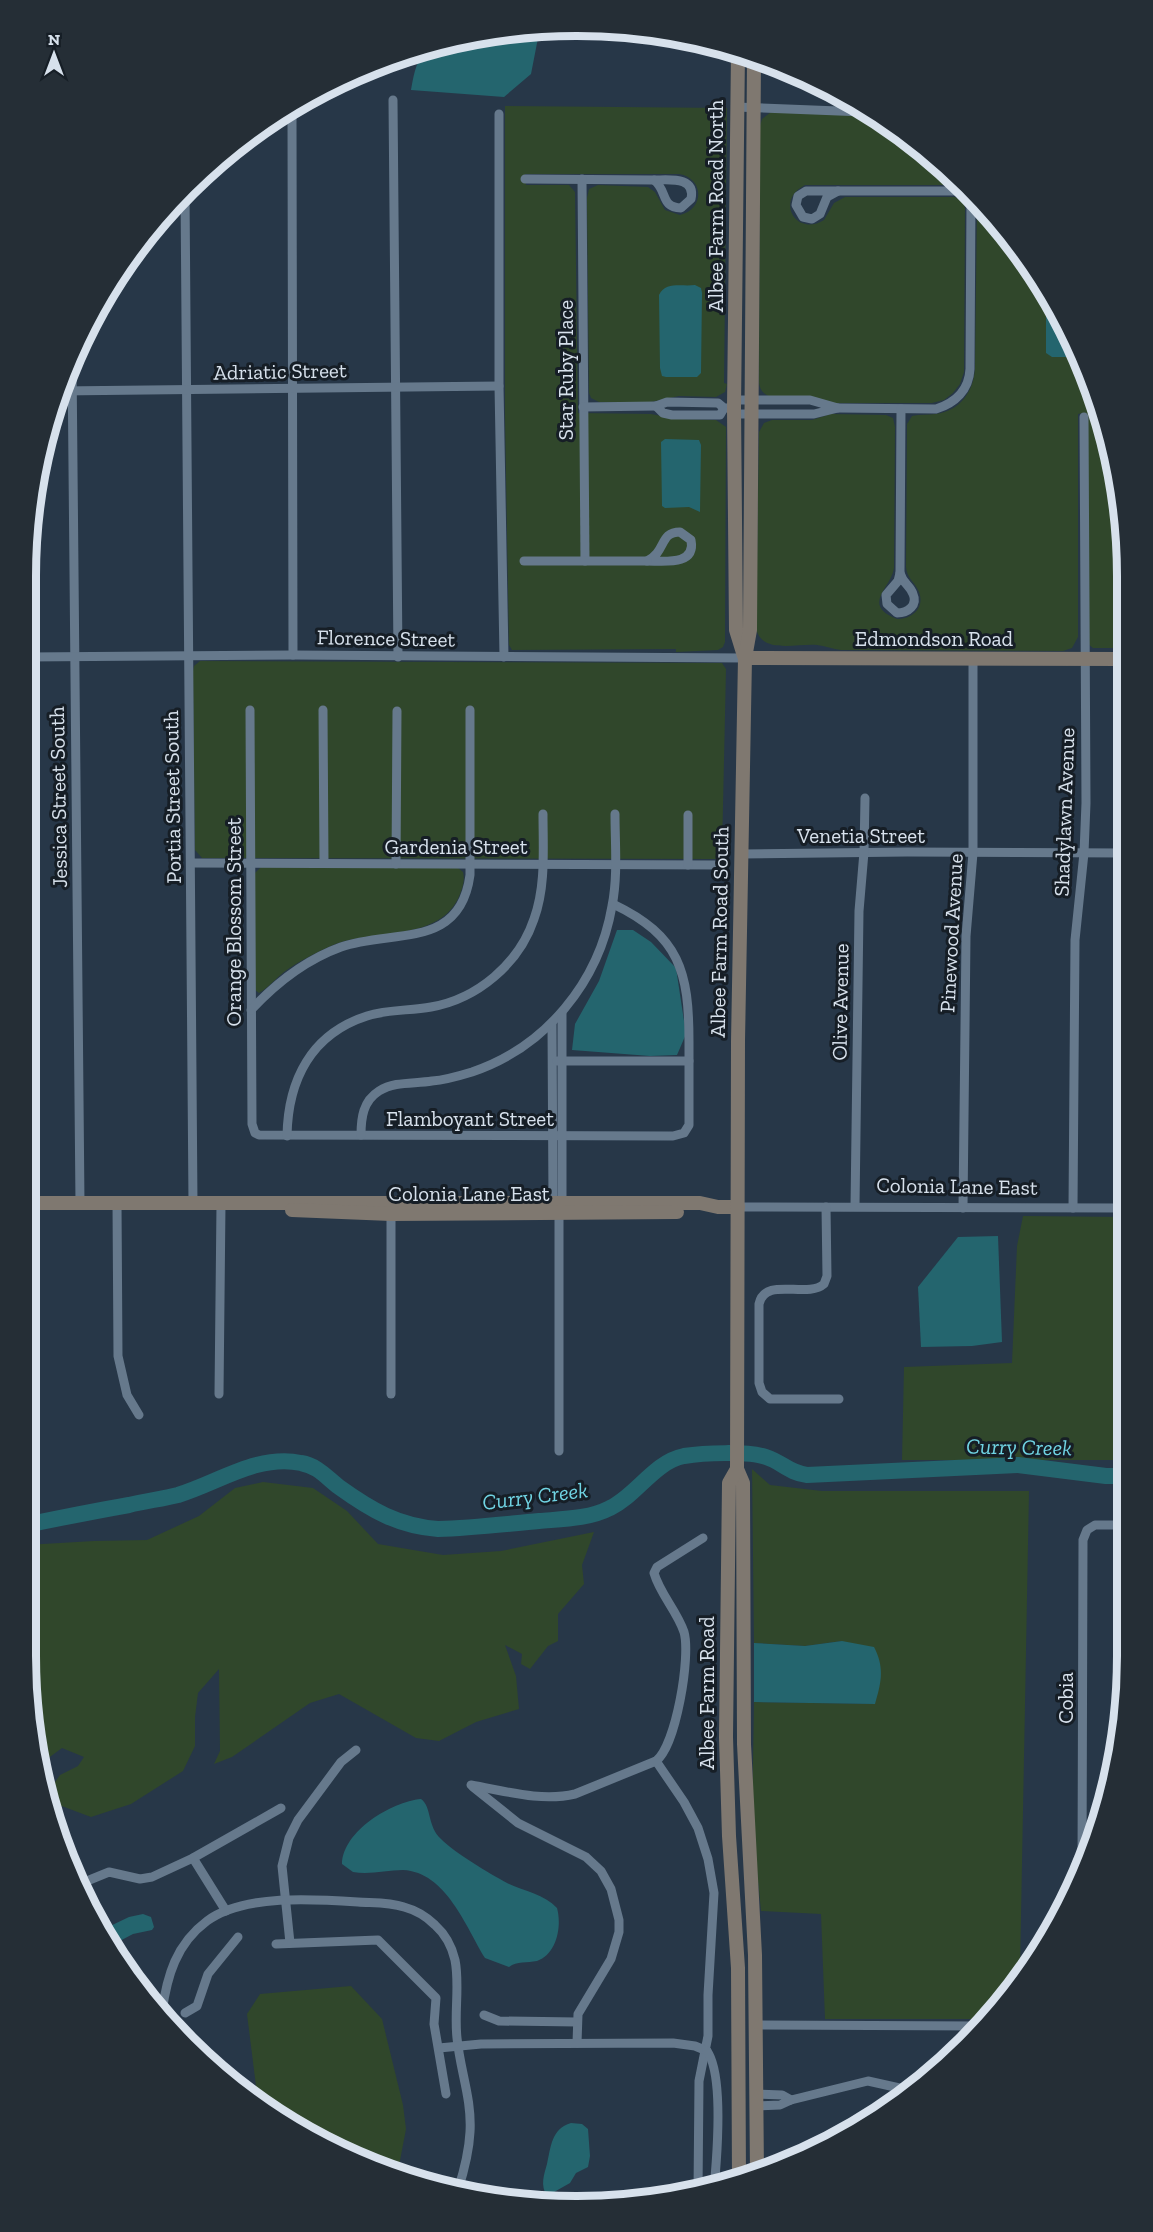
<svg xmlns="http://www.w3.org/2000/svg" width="1153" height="2232" viewBox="0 0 1153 2232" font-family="'Zilla Slab',serif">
  <rect width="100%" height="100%" fill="#273748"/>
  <!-- green -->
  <g fill="#30472b">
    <path d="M 505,106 L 727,108 L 724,383 L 727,384 L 725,392 L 716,397 L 679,396 L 651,402 L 599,402 L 591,398 L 589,393 L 587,198 L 589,189 L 598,185 L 648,187 L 655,192 L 665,210 L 680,215 C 705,209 704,178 679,174 L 525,174 L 526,185 L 569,185 L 575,192 L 578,413 L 651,414 L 677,419 L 716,420 L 726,427 L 725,642 L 723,647 L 718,650 L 676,652 L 676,649 L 512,650 L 509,645 L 505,417 Z"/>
    <path d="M 771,112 L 870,116 L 940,162 L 960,185 L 805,185 C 774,201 797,237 824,220 L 834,203 L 845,197 L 955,197 L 963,202 L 965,208 L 964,372 L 960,384 L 953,393 L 944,400 L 932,403 L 835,403 L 770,397 C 764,394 760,391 759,383 L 760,126 L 762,119 Z"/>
    <path d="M 977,205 L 1034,270 L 1086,366 L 1123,504 L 1123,648 L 1093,648 L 1088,644 L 1083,413 L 1078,414 L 1078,637 L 1072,648 L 1063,651 L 841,650 C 833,649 825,646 817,645 C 797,643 760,655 756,627 L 759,432 L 764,423 L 772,420 L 812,420 L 831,414 L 886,415 L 893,418 L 895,427 L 894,568 C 892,587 860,605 897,619 C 912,619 925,608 919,592 C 915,582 907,579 906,567 L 907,424 L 912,416 C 920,414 928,415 936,414 C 960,411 974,391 975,368 Z"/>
    <path d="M 200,661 L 722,663 L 726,669 L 722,852 L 716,859 L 202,858 L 195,850 L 193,671 L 194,666 Z"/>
    <path d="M 261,867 L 458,868 L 463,872 C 465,879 463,887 460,894 C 441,943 373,928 333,945 C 315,953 299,961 284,972 C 275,979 268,988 259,993 L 255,990 L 254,874 Z"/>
    <path d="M 1023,1216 L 1125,1217 L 1126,1460 L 902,1460 L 904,1367 L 1012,1363 L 1017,1246 Z"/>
    <path d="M 752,1469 L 770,1485 L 822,1491 L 1029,1491 L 1020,1970 L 985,2019 L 825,2019 L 821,1914 L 761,1911 L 752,1821 L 754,1702 L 875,1704 L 842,1641 L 805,1646 L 754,1643 Z"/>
    <path d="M 263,1482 L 313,1488 L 347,1511 L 378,1544 L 443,1555 L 501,1551 L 594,1532 L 582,1565 L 584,1584 L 558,1614 L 558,1641 L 548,1646 L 530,1669 L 521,1664 L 522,1654 L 505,1645 L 516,1676 L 519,1709 L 476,1722 L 439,1741 L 416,1738 L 339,1694 L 310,1703 L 232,1757 L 214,1764 L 220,1751 L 219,1669 L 198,1693 L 195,1717 L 195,1746 L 183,1771 L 131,1804 L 91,1817 L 51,1802 L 48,1792 L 60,1775 L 78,1766 L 84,1757 L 62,1748 L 43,1762 L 26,1655 L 26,1545 L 94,1541 L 147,1540 L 199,1516 L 235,1488 Z"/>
    <path d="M 351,1986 L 382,2019 L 403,2105 L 406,2129 L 398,2171 L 271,2114 L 258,2102 L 247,2014 L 260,1994 Z"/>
  </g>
  <!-- water -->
  <g fill="#24656e">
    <path d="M 505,30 L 522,30 L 538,38 L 531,74 L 504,97 L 411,90 C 413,79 415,64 423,54 C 434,42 487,34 505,30 Z"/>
    <path d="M 695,285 L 701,288 L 702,293 L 701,373 L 697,377 L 666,377 L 662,376 L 660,368 L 659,295 C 666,281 682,287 695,285 Z"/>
    <path d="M 1046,292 L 1081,357 L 1052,357 L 1046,353 Z"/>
    <path d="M 665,439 L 699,440 L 701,445 L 700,512 L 689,507 L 665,508 L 662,506 L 661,442 Z"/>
    <path d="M 617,930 L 633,930 L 651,942 L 676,968 L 686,1034 L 677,1055 L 650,1056 L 572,1050 L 575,1024 L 599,981 Z"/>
    <path d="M 998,1236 L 1002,1342 L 972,1346 L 921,1347 L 918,1287 L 958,1237 Z"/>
    <path d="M 842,1641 L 874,1647 C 885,1668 881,1683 875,1704 L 754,1702 L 754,1643 L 805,1646 Z"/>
    <path d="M 421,1799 C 432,1807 427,1826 441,1839 C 455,1853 489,1873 507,1883 C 524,1891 544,1894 557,1908 C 562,1926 557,1954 537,1961 C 527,1963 517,1961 509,1967 L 485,1958 C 466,1927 446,1872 403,1870 C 386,1870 370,1875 353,1872 L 342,1864 C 343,1831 391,1802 421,1799 Z"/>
    <path d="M 143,1914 L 151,1917 L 154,1927 L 152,1930 L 133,1934 L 114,1944 L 106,1928 L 129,1917 Z"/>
    <path d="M 571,2123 L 582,2124 L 588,2129 L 590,2156 L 588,2167 L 576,2173 L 570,2183 L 547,2196 C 540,2185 544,2175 547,2164 C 551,2147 551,2129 571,2123 Z"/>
  </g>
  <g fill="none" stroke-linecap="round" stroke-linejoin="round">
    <!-- river -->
    <path stroke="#24656e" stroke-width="16" d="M 26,1525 C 60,1518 95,1511 129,1505 C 145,1501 162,1499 178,1495 C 218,1483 257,1454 301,1463 C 318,1466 326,1477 339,1487 C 371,1510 398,1526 438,1529 C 472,1528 505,1524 539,1521 C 562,1519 589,1519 610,1508 C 637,1495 654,1462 684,1456 C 703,1453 748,1451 766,1457 C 782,1462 789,1473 807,1475 L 1018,1465 L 1106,1476 L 1126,1476"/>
    <!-- street -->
    <g stroke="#66798c" stroke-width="9">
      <path d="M 393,100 L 398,657"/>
      <path d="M 736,107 L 864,112"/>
      <path d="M 292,114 L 293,655"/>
      <path d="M 499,114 L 499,386 L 504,657"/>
      <path d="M 525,179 L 654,180"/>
      <path d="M 582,179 L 585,561"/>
      <path d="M 654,180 C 669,180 696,176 691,199 L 681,208 C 660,207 668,191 654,180 Z"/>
      <path d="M 806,191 L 838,191 L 827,197 L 820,214 L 812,219 L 803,217 L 796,205 L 798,196 Z"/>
      <path d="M 838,191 L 965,191"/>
      <path d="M 185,193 L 193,1204"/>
      <path d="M 72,361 L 80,1203"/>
      <path d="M 60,391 L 499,386"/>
      <path d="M 583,407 L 656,406"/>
      <path d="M 724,408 L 720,415 L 672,415 L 663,413 L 656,406 L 667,402 L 718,403 L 724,408 L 734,408"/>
      <path d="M 838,408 L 936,409 C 955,403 969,390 970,369 L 971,198"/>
      <path d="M 734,414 L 814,414 L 838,408 L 810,400 L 734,400"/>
      <path d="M 680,532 L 691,540 C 696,566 664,561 647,561 C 667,551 659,532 680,532 Z"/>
      <path d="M 524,561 L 647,561"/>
      <path d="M 900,573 L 901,409"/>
      <path d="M 900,573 C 903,584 910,585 913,594 C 918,605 908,613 897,613 L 887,604 L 886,595 L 898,581 Z"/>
      <path d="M 27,657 L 293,655 L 745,658"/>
      <path d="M 250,710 L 252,1124 L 255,1133 L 259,1135 L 673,1136 L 684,1133 L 689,1125 C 689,1097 689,1069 689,1042 C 689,972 680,936 613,904"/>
      <path d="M 323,710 L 324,863"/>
      <path d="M 742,854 L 907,852 L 1124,853"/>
      <path d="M 191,863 L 721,865"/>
      <path d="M 396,864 L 397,711"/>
      <path d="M 688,865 L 688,815"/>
      <path d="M 251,1010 C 277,982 305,960 341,947 C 393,929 460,950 470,875 L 470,710"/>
      <path d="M 552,1024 L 553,1203 L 555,1207"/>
      <path d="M 557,1061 L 689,1061"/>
      <path d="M 361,1135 C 361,1118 363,1101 379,1091 C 395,1081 414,1084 432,1081 C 446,1080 459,1076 472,1072 C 546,1047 599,982 612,906 C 618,876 615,844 615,814"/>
      <path d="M 287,1136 C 288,1080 311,1034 367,1016 C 388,1009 410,1011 431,1007 C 477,999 519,964 534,919 C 546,886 543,849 543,814"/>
      <path d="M 117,1203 L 118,1356 L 127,1395 L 139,1415"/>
      <path d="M 855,1206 L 859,911 L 864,852 L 865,798"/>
      <path d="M 738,1207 L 1125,1208"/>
      <path d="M 826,1207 L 827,1276 L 824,1284 C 807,1299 765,1276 759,1304 L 759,1383 L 762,1392 L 770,1399 L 839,1399"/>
      <path d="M 963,1208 L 966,936 L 973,853 L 973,659"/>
      <path d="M 1073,1208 L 1075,940 L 1084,853 L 1086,803 L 1084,417"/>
      <path d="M 219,1394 L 221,1204"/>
      <path d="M 391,1394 L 391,1211"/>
      <path d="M 559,1451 L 559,1214 L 562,1203 L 562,1013"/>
      <path d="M 656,1761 L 684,1802 L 698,1828 L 708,1859 L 714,1893 L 708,1995 L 708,2036 L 699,2081 L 698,2191"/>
      <path d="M 471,1785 C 505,1791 541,1802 575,1794 L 656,1761 C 676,1746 691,1656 684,1632 C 677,1611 660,1594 654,1573 L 657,1567 L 703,1538"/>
      <path d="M 473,1787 L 518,1823 L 586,1857 L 601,1871 L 611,1889 L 619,1920 L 619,1932 L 611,1959 L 578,2014 L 577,2043"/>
      <path d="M 193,1858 L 226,1911"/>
      <path d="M 1082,1868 L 1083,1540 L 1087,1530 L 1095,1525 L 1126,1525"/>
      <path d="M 82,1883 L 109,1872 L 140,1879 L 152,1877 L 193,1858 L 281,1808"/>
      <path d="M 290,1943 L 282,1866 L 289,1838 L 298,1820 L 341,1762 L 356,1750"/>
      <path d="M 276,1944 L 378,1940 L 436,1998 L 434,2024 L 446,2094"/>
      <path d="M 162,2012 C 167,1976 176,1944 207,1921 C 243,1894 315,1899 358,1902 C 373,1903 389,1902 404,1907 C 415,1910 426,1916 435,1925 C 445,1934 452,1947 455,1960 C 460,1985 454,2012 457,2038 C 460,2070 472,2099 470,2132 C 469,2152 464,2171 458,2190"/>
      <path d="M 185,2013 L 197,2006 L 208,1974 L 238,1937"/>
      <path d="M 484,2015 L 499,2021 L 577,2022"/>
      <path d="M 757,2025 L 980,2026"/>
      <path d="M 439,2048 L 481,2044 L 673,2043 L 695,2046 L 707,2051"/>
      <path d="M 707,2051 C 724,2075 717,2157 714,2189"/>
      <path d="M 757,2094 L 782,2095 L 791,2100"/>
      <path d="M 757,2106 L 780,2105 L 791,2100 L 868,2081 L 904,2089"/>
    </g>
    <!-- secondary -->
    <g stroke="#7f7870" stroke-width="14">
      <path d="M 738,51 L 734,408 L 736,630 L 744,656"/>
      <path d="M 745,658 L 1123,659"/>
      <path d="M 26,1203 L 700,1203 L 718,1207 L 738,1207"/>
      <path d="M 292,1210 L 391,1214 L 677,1212"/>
      <path d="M 737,1469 L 743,1483 L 744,1744 L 755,1955 L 757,2174"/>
      <path d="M 739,2180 L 738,1968 L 729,1836 L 726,1737 L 729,1483 L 737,1469 L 738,1041 L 745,658 L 750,630 L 754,57"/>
    </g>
  </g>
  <g text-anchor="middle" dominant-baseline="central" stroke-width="6" stroke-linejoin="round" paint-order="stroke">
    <!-- street labels -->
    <g font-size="21" fill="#d7e1ec" stroke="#161e26">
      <text transform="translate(715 206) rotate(-90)">Albee Farm Road North</text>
      <text transform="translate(565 370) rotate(-90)">Star Ruby Place</text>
      <text transform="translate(280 371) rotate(-1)">Adriatic Street</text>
      <text transform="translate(386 638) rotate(1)">Florence Street</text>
      <text x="934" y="638">Edmondson Road</text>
      <text transform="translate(58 797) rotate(-91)">Jessica Street South</text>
      <text transform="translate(172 797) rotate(-91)">Portia Street South</text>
      <text transform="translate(1064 812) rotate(-88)">Shadylawn Avenue</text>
      <text x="861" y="835">Venetia Street</text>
      <text x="456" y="846">Gardenia Street</text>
      <text transform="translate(233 922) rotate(-90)">Orange Blossom Street</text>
      <text transform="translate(719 932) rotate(-89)">Albee Farm Road South</text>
      <text transform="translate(951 933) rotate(-87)">Pinewood Avenue</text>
      <text transform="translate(840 1002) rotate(-89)">Olive Avenue</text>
      <text x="470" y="1118">Flamboyant Street</text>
      <text transform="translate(957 1186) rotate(1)">Colonia Lane East</text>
      <text x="469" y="1193">Colonia Lane East</text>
      <text transform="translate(706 1693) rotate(-90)">Albee Farm Road</text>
      <text transform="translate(1065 1698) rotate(-90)">Cobia</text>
    </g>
    <!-- water labels -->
    <g font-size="22" font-style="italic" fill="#70d4e3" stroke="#161e26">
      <text transform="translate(1019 1447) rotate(1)">Curry Creek</text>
      <text transform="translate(535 1496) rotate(-7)">Curry Creek</text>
    </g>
  </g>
  <!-- crop -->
  <path d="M0 0H1153V2232H0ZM576 36H577A540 540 0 0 1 1117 576V1656A540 540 0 0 1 577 2196H576A540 540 0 0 1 36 1656V576A540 540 0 0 1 576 36Z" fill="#252e36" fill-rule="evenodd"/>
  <path fill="none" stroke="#d7e1ec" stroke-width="8" d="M576 36H577A540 540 0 0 1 1117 576V1656A540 540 0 0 1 577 2196H576A540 540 0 0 1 36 1656V576A540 540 0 0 1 576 36Z"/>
  <!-- north arrow -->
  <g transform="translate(54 54)" stroke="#161e26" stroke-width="4.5" paint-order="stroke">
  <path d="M0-4.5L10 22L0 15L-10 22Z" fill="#d7e1ec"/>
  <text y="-9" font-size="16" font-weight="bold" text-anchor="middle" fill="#d7e1ec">N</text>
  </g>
</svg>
